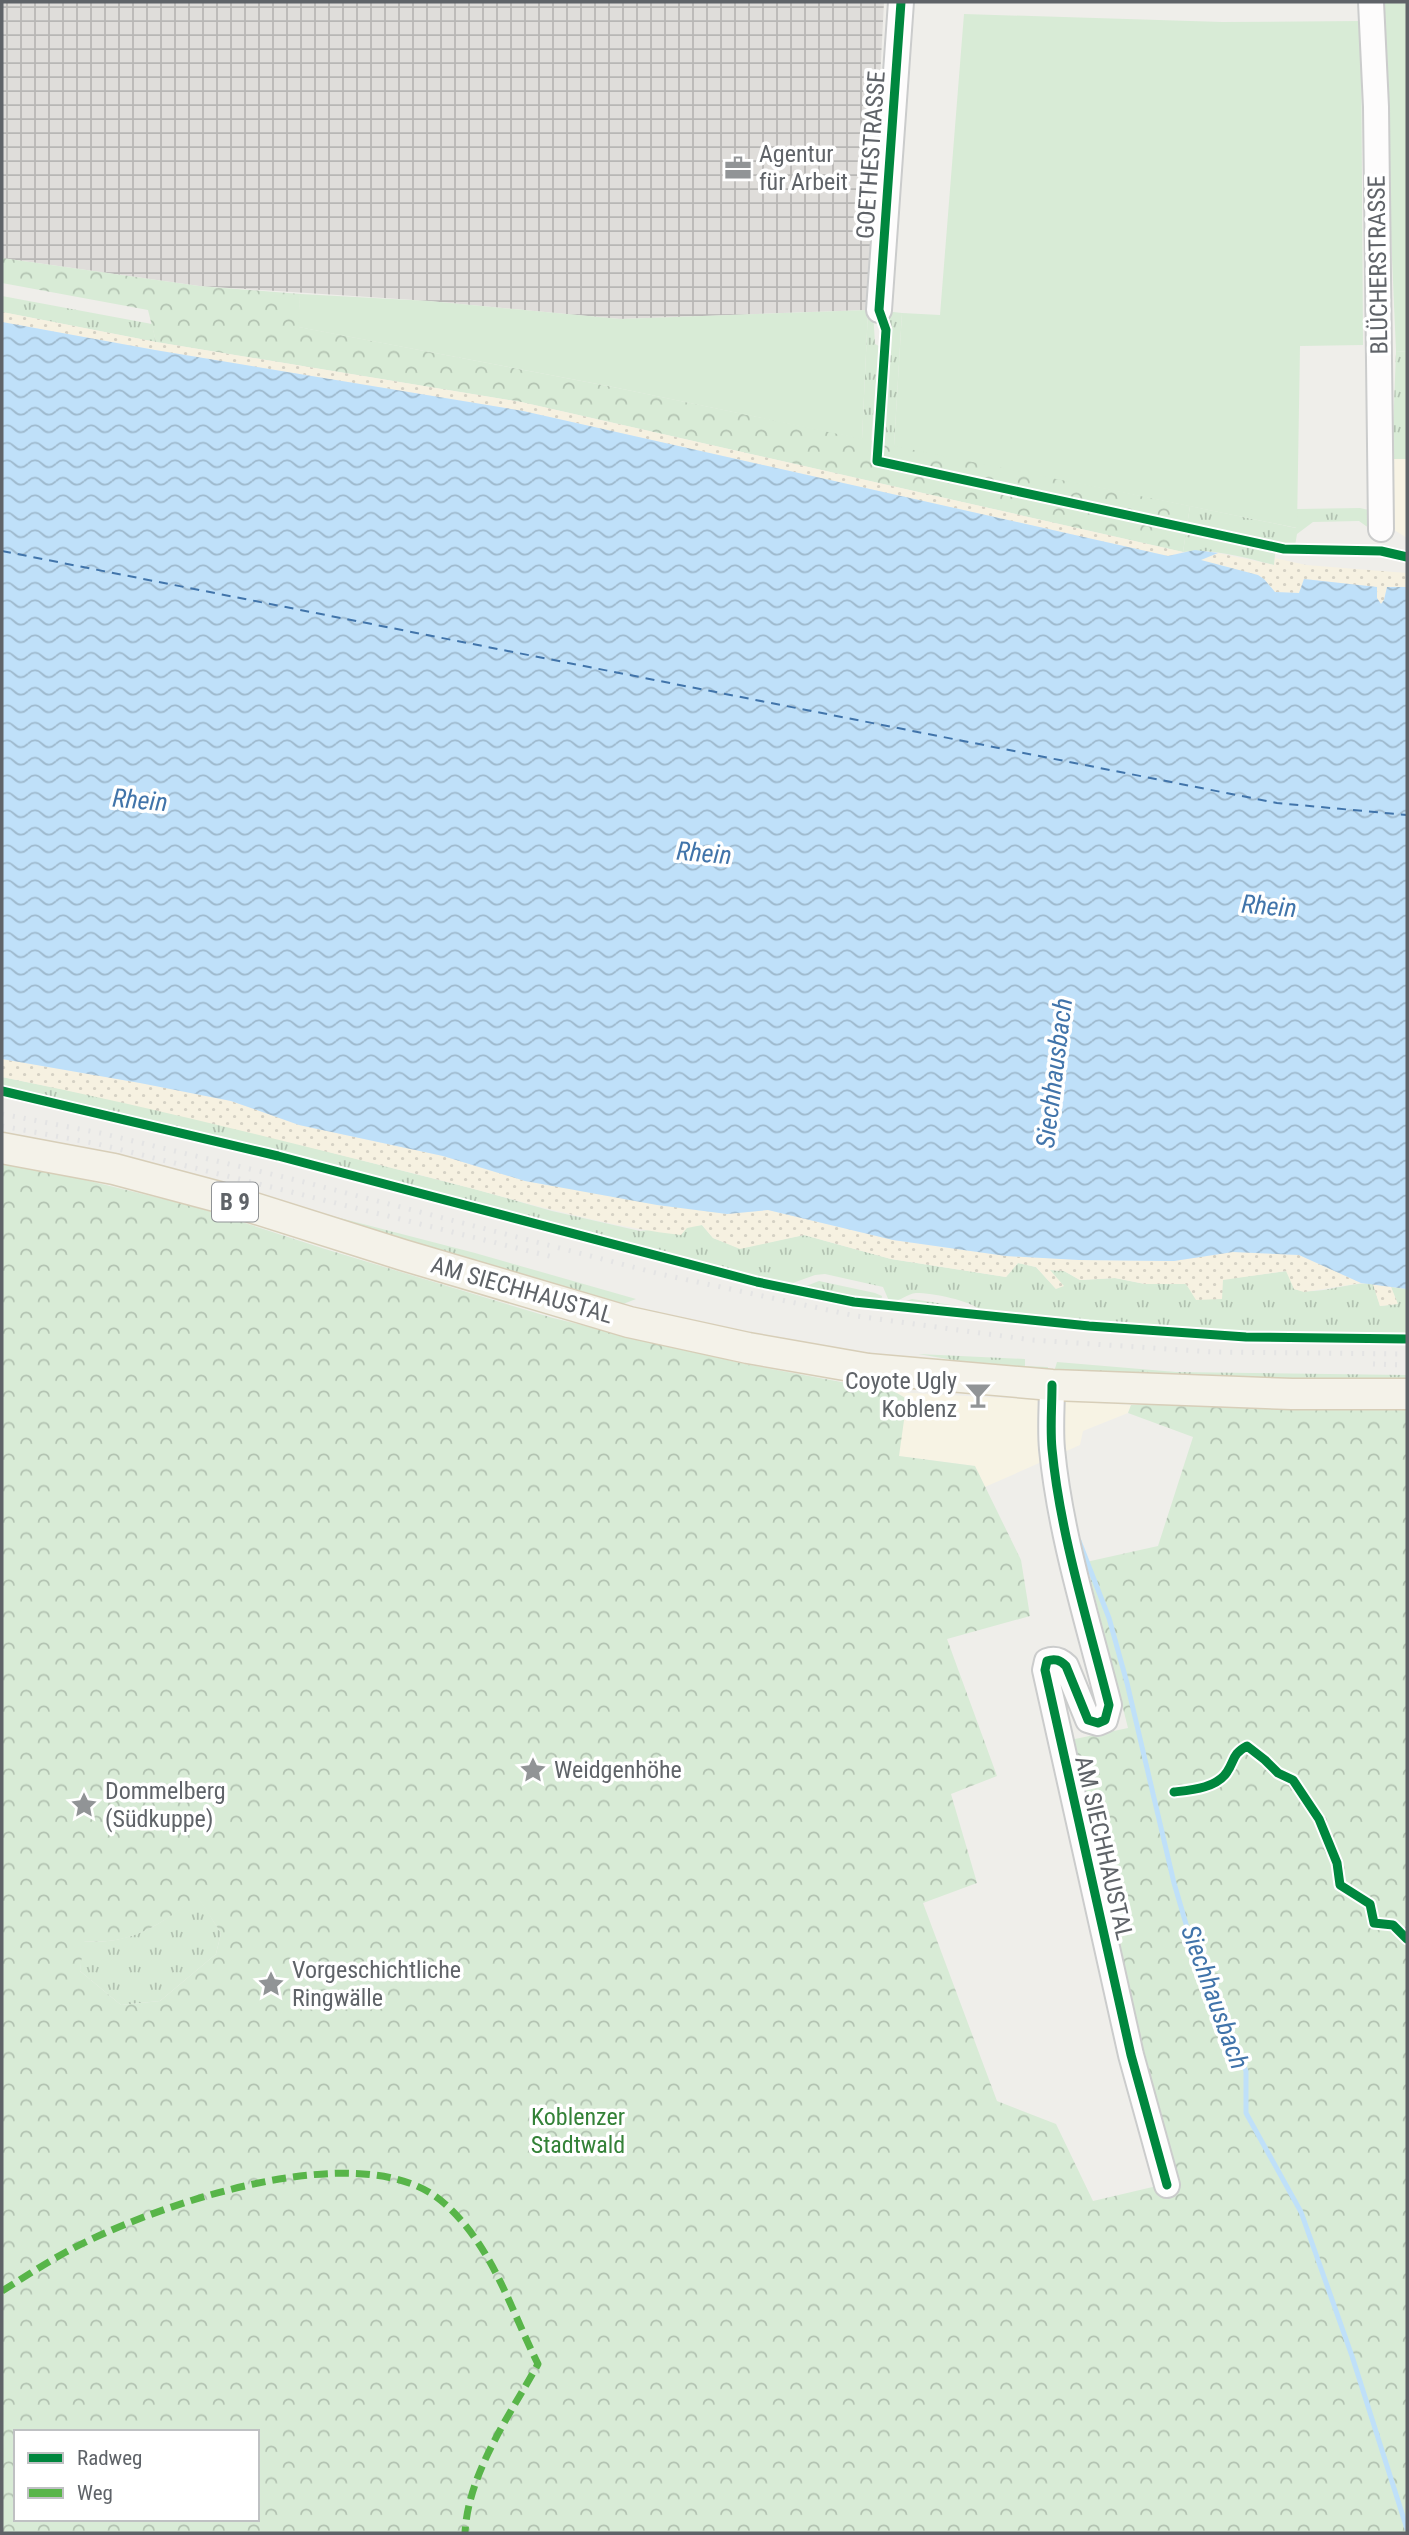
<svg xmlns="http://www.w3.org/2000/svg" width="1409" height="2535" viewBox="0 0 1409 2535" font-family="'Roboto Condensed',sans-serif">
  <defs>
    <pattern id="industrial-grid" width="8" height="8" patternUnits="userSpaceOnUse" patternTransform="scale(1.75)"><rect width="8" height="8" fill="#dfddda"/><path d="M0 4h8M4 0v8" fill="none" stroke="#b8b7b5"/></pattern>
    <pattern id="grass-tufts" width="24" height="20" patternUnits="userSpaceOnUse" patternTransform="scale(1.75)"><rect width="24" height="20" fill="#d8ebd6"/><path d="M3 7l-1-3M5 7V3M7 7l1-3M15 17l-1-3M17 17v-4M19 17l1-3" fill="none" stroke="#b2c2b1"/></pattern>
    <pattern id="forest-crowns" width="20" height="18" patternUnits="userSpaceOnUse" patternTransform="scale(1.75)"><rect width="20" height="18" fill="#d8ebd6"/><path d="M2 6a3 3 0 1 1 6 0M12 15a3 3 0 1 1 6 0" fill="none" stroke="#b2c2b1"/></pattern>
    <pattern id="sand-dots" width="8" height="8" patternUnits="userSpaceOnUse" patternTransform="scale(1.75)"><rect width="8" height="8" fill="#f6f1e1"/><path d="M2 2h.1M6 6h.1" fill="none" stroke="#d5d1c4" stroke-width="1.8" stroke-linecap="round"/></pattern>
    <pattern id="water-waves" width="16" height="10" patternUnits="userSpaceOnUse" patternTransform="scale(1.75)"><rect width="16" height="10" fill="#bfe0f9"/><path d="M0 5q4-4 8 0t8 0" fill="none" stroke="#9eb9cd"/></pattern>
  </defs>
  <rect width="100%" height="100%" fill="#efeeea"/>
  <!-- commercial -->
  <g fill="#f7f3e4">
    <path d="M 1392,459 L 1407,459 L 1407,538 L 1391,528 Z"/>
    <path d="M 895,1392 L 1040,1400 L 1131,1405 L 1128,1413 L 1083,1431 L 1080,1445 L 985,1487 L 975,1466 L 898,1456 L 907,1399 Z"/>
  </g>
  <!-- industrial -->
  <path fill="url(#industrial-grid)" d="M 2,2 L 884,2 L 868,310 L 620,319 L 429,301 L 199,286 L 2,258 Z"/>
  <!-- grass -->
  <g fill="url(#grass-tufts)">
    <path d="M 2,296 L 152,324 L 156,342 L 2,312 Z"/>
    <path d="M 868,310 L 873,310 L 875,344 L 879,346 L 871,441 L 862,439 Z"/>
    <path d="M 885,311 L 902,313 L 894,446 L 883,444 L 892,328 Z"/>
    <path d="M 1396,351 L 1407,352 L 1407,459 L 1392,459 Z"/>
    <path d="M 1190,506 L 1296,528 L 1297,509 L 1360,508 L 1373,511 L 1373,531 L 1359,521 L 1313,522 L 1297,534 L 1295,546 L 1276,545 L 1274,565 C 1245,558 1213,548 1183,552 Z"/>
    <path d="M 2,1077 L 106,1098 L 235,1128 L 478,1190 L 552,1211 L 640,1231 L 702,1225 L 713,1238 L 740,1248 L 804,1235 L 891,1259 L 1006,1277 L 1018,1263 L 1036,1267 L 1056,1289 L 1049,1270 L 1064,1271 L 1080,1280 L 1115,1278 L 1145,1284 L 1186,1284 L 1287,1271 L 1294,1289 C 1319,1297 1347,1281 1373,1284 L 1380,1306 L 1397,1304 L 1391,1287 L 1407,1289 L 1407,1335 L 1236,1333 L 982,1311 C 969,1300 933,1293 916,1293 C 906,1294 899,1303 889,1301 L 883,1287 L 825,1274 L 815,1275 L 790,1284 L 599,1238 L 287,1154 L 2,1086 Z"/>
    <path d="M 205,1183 L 475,1253 L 636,1299 L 613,1308 Z"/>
    <path d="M 819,1281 L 875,1293 L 882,1296 L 881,1301 L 801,1288 Z"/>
    <path d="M 912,1299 L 964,1307 L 976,1313 L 900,1303 Z"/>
    <path d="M 918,1354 L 1025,1359 L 1025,1366 L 1048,1367 L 1047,1376 Z"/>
    <path d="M 1057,1362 L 1176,1372 L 1407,1375 L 1407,1385 L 1053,1375 Z"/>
    <path d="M 197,1895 L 221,1933 L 216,1954 L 160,2001 L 121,2005 L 80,1971 L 83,1941 C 128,1946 164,1924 197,1895 Z"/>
  </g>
  <!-- forest -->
  <g fill="url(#forest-crowns)" fill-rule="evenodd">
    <path d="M 2,258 L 199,286 L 300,294 L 299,327 L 608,386 L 1190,506 L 1183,552 L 521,402 L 156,342 L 148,310 L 2,283 Z"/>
    <path d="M 2,1162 L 28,1166 L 196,1207 L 325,1249 L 553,1318 L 745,1364 L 895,1392 L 907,1399 L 899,1456 L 975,1466 L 1021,1560 L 1030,1616 L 947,1639 L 997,1776 L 951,1794 L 977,1883 L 923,1903 L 997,2101 L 1056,2124 L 1093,2201 L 1174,2182 L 1070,1740 L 1128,1728 L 1086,1562 L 1158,1546 L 1193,1437 L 1128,1413 L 1131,1405 L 1407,1406 L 1407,2533 L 2,2533 ZM 197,1896 L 221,1933 L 216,1954 L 160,2001 L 121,2005 L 80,1971 L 84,1941 C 128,1946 164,1924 197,1896 ZM 16,2432 L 257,2432 L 257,2519 L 16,2519 Z"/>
  </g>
  <!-- sand -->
  <g fill="url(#sand-dots)">
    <path d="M 2,312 L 156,342 L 521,402 L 1183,552 L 1168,556 L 523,411 L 155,350 L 2,322 Z"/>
    <path d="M 1218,553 L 1274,565 L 1275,558 L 1306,565 L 1407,573 L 1407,587 L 1387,587 L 1384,600 L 1381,604 L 1376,598 L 1377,587 L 1304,579 L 1299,593 L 1274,592 L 1200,560 Z"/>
    <path d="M 2,1059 L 140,1083 L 231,1101 L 299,1125 L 443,1156 L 525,1181 L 727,1214 L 768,1210 L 893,1240 L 1006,1256 L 1079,1260 L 1174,1261 L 1233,1252 L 1299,1255 L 1361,1283 L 1304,1292 L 1294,1289 L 1286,1271 L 1223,1280 L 1222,1299 L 1196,1300 L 1186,1284 L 1145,1284 L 1115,1278 L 1080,1280 L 1064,1271 L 1050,1270 L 1064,1286 L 1056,1289 L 1036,1267 L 1018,1263 L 1006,1277 L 891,1259 L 804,1235 L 740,1249 L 713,1238 L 702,1225 L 687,1228 L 681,1235 C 596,1225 515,1199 432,1178 C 289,1142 146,1106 2,1077 Z"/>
    <path d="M 1373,1284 L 1391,1287 L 1398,1304 L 1380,1306 Z"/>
  </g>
  <!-- garden -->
  <g fill="#d8ebd6">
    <path d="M 1381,2 L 1407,2 L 1407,352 L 1396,351 Z"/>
    <path d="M 964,14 L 1222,22 L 1361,21 L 1363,345 L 1300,346 L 1297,528 L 894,446 L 902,313 L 940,315 Z"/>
    <path d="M 300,294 L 429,301 L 620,319 L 868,310 L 862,439 L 608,386 L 298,327 Z"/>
  </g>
  <!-- water -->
  <path fill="url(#water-waves)" d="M 2,322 L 155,350 L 523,411 L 1168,556 L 1195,550 L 1218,553 L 1201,560 L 1258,575 L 1264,579 L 1275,592 L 1299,593 L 1304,579 L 1377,587 L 1377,598 L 1381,604 L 1384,600 L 1387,587 L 1407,587 L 1407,1289 L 1361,1283 L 1299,1255 L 1233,1252 L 1174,1261 L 1079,1260 L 1006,1256 L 893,1240 L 768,1210 L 727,1214 L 657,1205 L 525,1181 L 443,1156 L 299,1125 L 231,1101 L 140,1083 L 2,1059 Z"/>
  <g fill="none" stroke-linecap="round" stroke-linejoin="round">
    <!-- stream -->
    <path stroke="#bfe0f9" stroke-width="5" d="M 1079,1541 L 1109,1618 L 1127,1683 L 1174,1883 L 1191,1941 L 1246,2071 L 1246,2113 L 1301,2212 L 1352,2356 L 1407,2529"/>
    <!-- ferry -->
    <path stroke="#4174aa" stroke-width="2" stroke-dasharray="9 7" stroke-linecap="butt" d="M 2,551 L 1277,803 L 1407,815"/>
    <defs>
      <g id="minor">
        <path d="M 1371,2 L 1376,107 L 1381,529"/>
        <path d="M 879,310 L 901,2"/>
        <path d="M 1052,1385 C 1052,1406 1050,1428 1052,1449 C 1060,1534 1088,1622 1109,1705 L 1105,1720 L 1098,1723 L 1088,1720 L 1066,1666 C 1060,1660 1055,1658 1047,1661 L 1045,1670 L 1131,2055 L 1167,2185"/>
      </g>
      <path id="major" d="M 2,1148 L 114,1169 L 219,1197 L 403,1255 L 629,1322 L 748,1348 L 868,1369 L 1052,1385 L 1292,1394 L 1407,1394"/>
    </defs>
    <!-- minor casing -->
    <use href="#minor" stroke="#cbcccc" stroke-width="28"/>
    <!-- major casing -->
    <use href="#major" stroke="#d7ceb8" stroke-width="33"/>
    <!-- minor -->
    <use href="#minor" stroke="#fdfcfc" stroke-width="24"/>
    <!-- major -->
    <use href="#major" stroke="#f4f2e9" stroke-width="30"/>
    <!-- rail -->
    <g stroke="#e4e4e4" stroke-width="5" stroke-dasharray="2 9" stroke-linecap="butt">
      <path d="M 2,1114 L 100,1133 L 300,1181 L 660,1274 L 856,1316 L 1032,1340 L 1213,1352 L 1407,1354"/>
      <path d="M 2,1126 L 98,1144 L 557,1258"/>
      <path d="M 1373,1364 L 1407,1365"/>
    </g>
    <!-- quiet -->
    <path stroke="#58b549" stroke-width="7" stroke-dasharray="14 7" stroke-linecap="butt" d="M 2,2291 C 23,2278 44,2264 66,2252 C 149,2207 365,2130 445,2204 C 493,2247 510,2308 538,2364 C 510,2415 468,2473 465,2533"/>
    <defs>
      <g id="cycleway">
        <path d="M 901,2 L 879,310 L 886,330 L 877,461 L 1284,549 L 1381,551 L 1407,557"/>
        <path d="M 2,1091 L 278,1156 L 757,1282 L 854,1302 L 1089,1326 L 1246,1337 L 1407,1339"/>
        <path d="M 1052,1385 C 1052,1406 1050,1428 1052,1449 C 1060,1534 1088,1622 1109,1705 L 1105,1720 L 1098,1723 L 1088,1720 L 1066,1666 C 1060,1660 1055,1658 1047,1661 L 1045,1670 L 1131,2055 L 1167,2185"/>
        <path d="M 1174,1792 C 1191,1790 1217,1788 1227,1772 C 1235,1760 1232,1754 1247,1746 L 1265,1760 L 1278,1773 L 1293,1780 L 1319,1819 L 1337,1863 L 1340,1885 L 1370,1904 L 1374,1923 L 1393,1925 L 1407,1939"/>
      </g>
    </defs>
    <!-- cycleway casing -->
    <use href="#cycleway" stroke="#fff" stroke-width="13"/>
    <!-- cycleway -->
    <use href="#cycleway" stroke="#00873e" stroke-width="9"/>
  </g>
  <!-- icons -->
  <defs>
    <symbol id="office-bare" viewBox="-9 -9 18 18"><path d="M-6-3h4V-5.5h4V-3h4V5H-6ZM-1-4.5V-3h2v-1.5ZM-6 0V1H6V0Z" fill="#919496" stroke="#fff" stroke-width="2.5" paint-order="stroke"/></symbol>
    <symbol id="bar-bare" viewBox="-9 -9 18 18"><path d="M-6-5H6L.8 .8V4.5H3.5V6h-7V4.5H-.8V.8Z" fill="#919496" stroke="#fff" stroke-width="2.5" paint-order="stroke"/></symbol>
    <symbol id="sight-bare" viewBox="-9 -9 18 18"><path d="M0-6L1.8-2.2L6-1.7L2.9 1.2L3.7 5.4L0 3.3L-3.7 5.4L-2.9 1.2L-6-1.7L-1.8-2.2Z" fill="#919496" stroke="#fff" stroke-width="2.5" paint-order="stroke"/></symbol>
  </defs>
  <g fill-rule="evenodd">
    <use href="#office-bare" x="719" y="149" width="38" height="38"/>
    <use href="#bar-bare" x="959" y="1376" width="38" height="38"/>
    <use href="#sight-bare" x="514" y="1751" width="38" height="38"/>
    <use href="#sight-bare" x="65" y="1786" width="38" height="38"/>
    <use href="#sight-bare" x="252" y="1965" width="38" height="38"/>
  </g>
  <g text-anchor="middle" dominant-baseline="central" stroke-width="7" stroke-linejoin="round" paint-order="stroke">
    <!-- shield labels -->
    <rect fill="#fff" stroke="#8f9295" stroke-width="2" x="212" y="1182.5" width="46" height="39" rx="5"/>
    <g font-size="23" font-weight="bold" fill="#5f6368">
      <text x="235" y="1202">B 9</text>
    </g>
    <!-- poi labels -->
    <g font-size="24" fill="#5f6368" stroke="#fff" text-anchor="start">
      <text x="759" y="154">Agentur<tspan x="759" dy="28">für Arbeit</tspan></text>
      <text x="957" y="1381" text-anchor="end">Coyote Ugly<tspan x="957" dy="28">Koblenz</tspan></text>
      <text x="554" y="1770">Weidgenhöhe</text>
      <text x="105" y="1791">Dommelberg<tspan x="105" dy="28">(Südkuppe)</tspan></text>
      <text x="292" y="1970">Vorgeschichtliche<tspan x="292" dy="28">Ringwälle</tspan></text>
    </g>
    <!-- street labels -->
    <g font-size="24" fill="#5f6368" stroke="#fff">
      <text transform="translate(871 155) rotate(-86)">GOETHESTRASSE</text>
      <text transform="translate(1378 265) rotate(-91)">BLÜCHERSTRASSE</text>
      <text transform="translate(522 1290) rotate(16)">AM SIECHHAUSTAL</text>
      <text transform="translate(1104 1848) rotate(77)">AM SIECHHAUSTAL</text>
    </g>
    <!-- park labels -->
    <g font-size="24" fill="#348238" stroke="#fff">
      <text x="578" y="2117">Koblenzer<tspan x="578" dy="28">Stadtwald</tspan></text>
    </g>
    <!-- water labels -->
    <g font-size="26" font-style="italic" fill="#4174aa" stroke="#fff">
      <text transform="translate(140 800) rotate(5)">Rhein</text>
      <text transform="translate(704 853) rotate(5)">Rhein</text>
      <text transform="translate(1269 906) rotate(5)">Rhein</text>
      <text transform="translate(1054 1073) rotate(-83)">Siechhausbach</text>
      <text transform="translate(1215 1997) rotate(70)">Siechhausbach</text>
    </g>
  </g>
  <!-- border -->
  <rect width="1409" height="2535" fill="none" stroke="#5f6368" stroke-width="7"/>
  <!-- legend -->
  <rect x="14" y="2430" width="245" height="91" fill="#ffffff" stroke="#bfc1c3" stroke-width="2"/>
  <rect x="28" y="2453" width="35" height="10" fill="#00873e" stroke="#bfc1c3" stroke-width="2"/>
  <text x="77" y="2465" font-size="21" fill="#5f6368">Radweg</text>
  <rect x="28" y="2488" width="35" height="10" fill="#58b549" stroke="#bfc1c3" stroke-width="2"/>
  <text x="77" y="2500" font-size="21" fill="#5f6368">Weg</text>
</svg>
